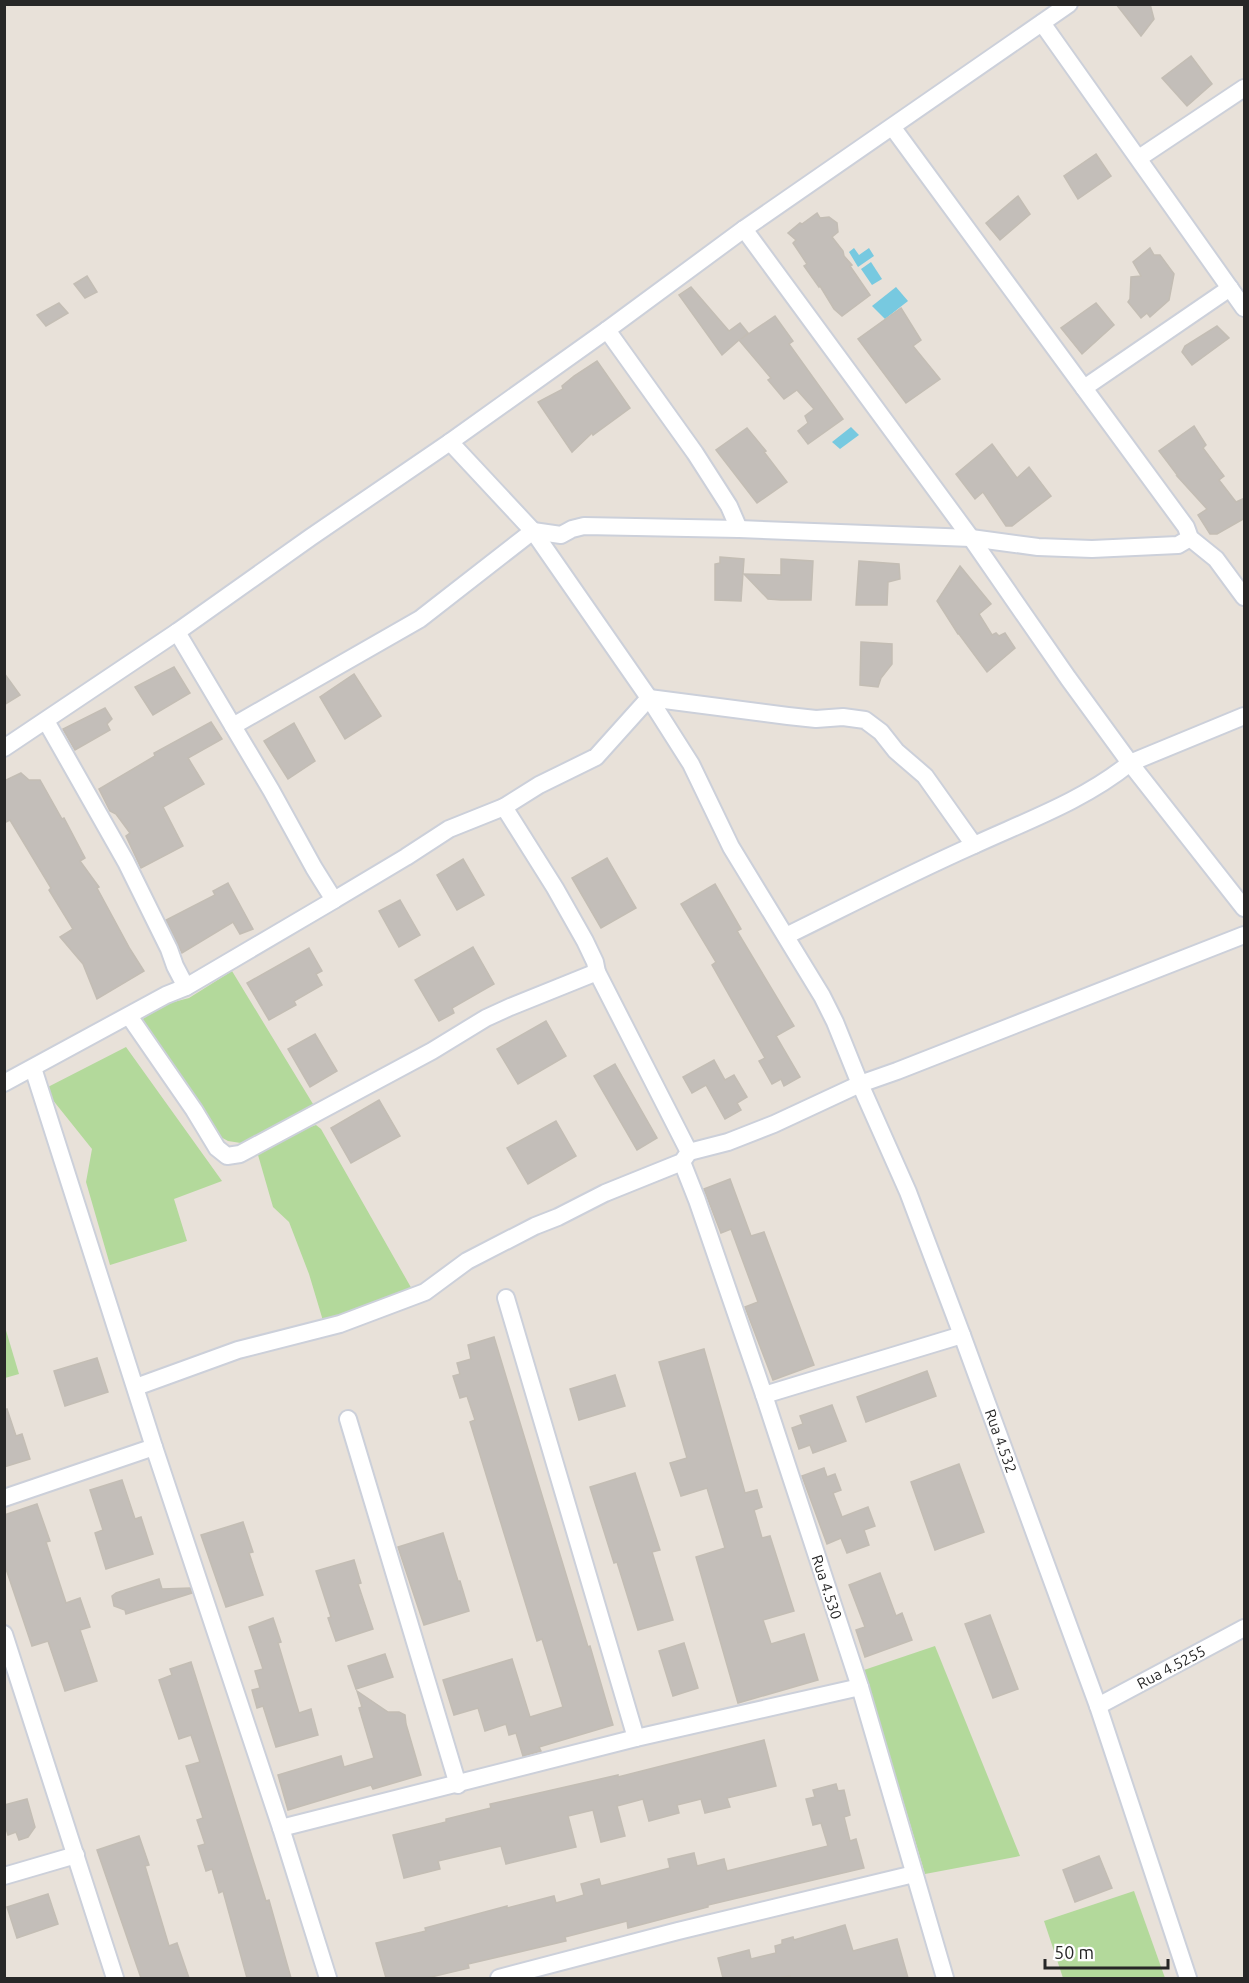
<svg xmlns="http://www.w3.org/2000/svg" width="1249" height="1983" viewBox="0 0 1249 1983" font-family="Ubuntu,sans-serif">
  <rect width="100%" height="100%" fill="#e8e1d9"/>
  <!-- green -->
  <g fill="#b3d99b">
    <path d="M 232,971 L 313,1104 L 247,1144 L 228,1141 L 217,1135 L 141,1020 L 166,1004 L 189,998 Z"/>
    <path d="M 126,1047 L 222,1181 L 174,1199 L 187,1241 L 110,1265 L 86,1182 L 92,1149 L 44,1089 Z"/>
    <path d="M 316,1125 L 321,1129 L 413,1291 L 324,1324 L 309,1274 L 289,1222 L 273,1207 L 258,1155 L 287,1135 Z"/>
    <path d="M 5,1327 L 19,1374 L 5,1378 L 4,1378 Z"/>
    <path d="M 935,1646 L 1020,1856 L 925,1874 L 864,1670 Z"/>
    <path d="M 1134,1891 L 1165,1978 L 1063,1978 L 1044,1921 Z"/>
  </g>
  <!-- water -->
  <g fill="#77c9e0">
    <path d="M 854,248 L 859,255 L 869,248 L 874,256 L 858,267 L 849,252 Z"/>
    <path d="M 871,262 L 882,279 L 872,285 L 861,269 Z"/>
    <path d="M 896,287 L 908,301 L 885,319 L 872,306 Z"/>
    <path d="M 851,427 L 859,435 L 840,449 L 832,442 Z"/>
  </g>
  <!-- building -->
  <g fill="#c3beb9" stroke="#c3bdb4" stroke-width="1.5">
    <path d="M 1116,4 L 1150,4 L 1154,19 L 1141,36 Z"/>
    <path d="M 1191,56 L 1212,84 L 1187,106 L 1162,78 Z"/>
    <path d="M 1096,154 L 1111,176 L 1078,199 L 1064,176 Z"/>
    <path d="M 1018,196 L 1030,214 L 1000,240 L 986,223 Z"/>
    <path d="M 817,213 L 820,218 L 829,217 L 837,223 L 838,232 L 832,237 L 843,251 L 844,256 L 852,265 L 850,266 L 870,295 L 842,316 L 834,309 L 820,286 L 819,287 L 804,266 L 807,264 L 793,243 L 796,240 L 788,233 L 800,223 L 802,224 Z"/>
    <path d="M 1150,248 L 1154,255 L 1160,255 L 1174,274 L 1169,300 L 1150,317 L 1147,313 L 1141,318 L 1128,302 L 1130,299 L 1131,277 L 1141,276 L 1133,262 Z"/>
    <path d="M 87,276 L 97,292 L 85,298 L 74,284 Z"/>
    <path d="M 691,287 L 729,331 L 740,323 L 748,333 L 741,339 L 775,316 L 793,341 L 789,344 L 843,419 L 808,444 L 798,431 L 808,423 L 805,416 L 814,409 L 797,390 L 784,399 L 768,380 L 771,378 L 739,340 L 722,355 L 679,295 Z"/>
    <path d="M 59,303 L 68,313 L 46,326 L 37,315 Z"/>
    <path d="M 1096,303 L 1114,325 L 1082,354 L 1061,328 Z"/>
    <path d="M 901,308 L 921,340 L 913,346 L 940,379 L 906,403 L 858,339 Z"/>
    <path d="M 1217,326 L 1229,338 L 1192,365 L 1182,352 L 1185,346 Z"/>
    <path d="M 597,361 L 630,408 L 593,435 L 592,433 L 572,452 L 538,402 L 563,389 L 562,386 L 574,376 Z"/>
    <path d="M 1194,426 L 1206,445 L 1203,448 L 1224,476 L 1219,480 L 1236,502 L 1245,498 L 1245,518 L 1217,534 L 1210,534 L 1198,515 L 1207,509 L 1177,476 L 1178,476 L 1159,451 Z"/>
    <path d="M 747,428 L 766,451 L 764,452 L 787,482 L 757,503 L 716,450 Z"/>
    <path d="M 992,444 L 1017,478 L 1029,467 L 1051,496 L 1012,526 L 1006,526 L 983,492 L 975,499 L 956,474 Z"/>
    <path d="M 720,557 L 744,559 L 741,601 L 715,600 L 715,564 L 720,563 Z"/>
    <path d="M 781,559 L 813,561 L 811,600 L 781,600 L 768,599 L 744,574 L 781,575 Z"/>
    <path d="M 859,561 L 899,564 L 900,579 L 888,582 L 887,605 L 856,605 Z"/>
    <path d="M 960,566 L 991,604 L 979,614 L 992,635 L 996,633 L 999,636 L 1005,633 L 1015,648 L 987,672 L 959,634 L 958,634 L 937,601 Z"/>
    <path d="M 861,642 L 892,644 L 892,664 L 881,678 L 878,687 L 860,685 Z"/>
    <path d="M 174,667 L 190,693 L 153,715 L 135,687 Z"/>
    <path d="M 4,673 L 20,695 L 4,705 Z"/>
    <path d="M 354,674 L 381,716 L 345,739 L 320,697 Z"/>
    <path d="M 105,708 L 112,719 L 107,724 L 110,730 L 75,750 L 63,729 Z"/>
    <path d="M 211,722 L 222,739 L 188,758 L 204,784 L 163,807 L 183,846 L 141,868 L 126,836 L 130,833 L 116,814 L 110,811 L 99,789 L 155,756 L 154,753 Z"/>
    <path d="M 294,723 L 315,761 L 288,779 L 264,741 Z"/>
    <path d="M 21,773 L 29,780 L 40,780 L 62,819 L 64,818 L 85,858 L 80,861 L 99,887 L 97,888 L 130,949 L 144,971 L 97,999 L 83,964 L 60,937 L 73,929 L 49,890 L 51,888 L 10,820 L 4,823 L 4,781 Z"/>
    <path d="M 607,858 L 636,908 L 601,928 L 572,878 Z"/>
    <path d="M 463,859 L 484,895 L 457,910 L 437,875 Z"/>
    <path d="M 228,883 L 253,929 L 240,934 L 233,922 L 182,953 L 166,920 L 215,895 L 213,891 Z"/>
    <path d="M 715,884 L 741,929 L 737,931 L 794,1026 L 776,1036 L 800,1077 L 784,1086 L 781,1079 L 772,1084 L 759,1061 L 765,1058 L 712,965 L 716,962 L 681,904 Z"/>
    <path d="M 400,900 L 420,935 L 399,947 L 379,911 Z"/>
    <path d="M 473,947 L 494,984 L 452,1008 L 454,1013 L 439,1021 L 415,980 Z"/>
    <path d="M 309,948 L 322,971 L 316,974 L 322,985 L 294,1001 L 296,1005 L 269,1020 L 247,983 Z"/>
    <path d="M 546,1021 L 566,1056 L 518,1084 L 497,1049 Z"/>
    <path d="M 315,1034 L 337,1071 L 310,1087 L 288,1049 Z"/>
    <path d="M 714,1060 L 725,1080 L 734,1075 L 747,1097 L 737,1103 L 741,1110 L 725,1119 L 706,1085 L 692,1093 L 683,1077 Z"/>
    <path d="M 615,1064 L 657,1138 L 637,1150 L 594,1076 Z"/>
    <path d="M 379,1100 L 400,1136 L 351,1163 L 331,1128 Z"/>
    <path d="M 556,1121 L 576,1156 L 528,1184 L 507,1148 Z"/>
    <path d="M 730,1179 L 751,1236 L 764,1232 L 814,1365 L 773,1380 L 745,1307 L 758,1302 L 731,1229 L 721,1233 L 704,1189 Z"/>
    <path d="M 494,1337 L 588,1647 L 590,1646 L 613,1725 L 539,1747 L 541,1751 L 523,1756 L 516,1733 L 509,1735 L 506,1724 L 485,1731 L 478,1708 L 454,1715 L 443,1680 L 512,1659 L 530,1717 L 563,1707 L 542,1639 L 537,1641 L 470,1422 L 475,1420 L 467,1396 L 460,1398 L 453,1376 L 460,1374 L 457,1363 L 471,1359 L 468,1345 Z"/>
    <path d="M 704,1349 L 745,1493 L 757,1490 L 762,1507 L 754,1510 L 762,1538 L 770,1536 L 794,1611 L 763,1620 L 771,1644 L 804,1634 L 818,1680 L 738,1703 L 696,1557 L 725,1548 L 707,1488 L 681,1496 L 670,1463 L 687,1458 L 659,1362 Z"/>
    <path d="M 97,1358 L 108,1392 L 65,1406 L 54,1371 Z"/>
    <path d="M 927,1371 L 936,1396 L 866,1422 L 857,1397 Z"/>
    <path d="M 615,1375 L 625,1406 L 579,1420 L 570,1389 Z"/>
    <path d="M 832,1405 L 846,1441 L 813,1453 L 810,1445 L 799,1449 L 792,1428 L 803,1424 L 800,1416 Z"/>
    <path d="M 7,1409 L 16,1436 L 22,1434 L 30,1459 L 4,1467 L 4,1410 Z"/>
    <path d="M 959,1464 L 984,1532 L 935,1550 L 911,1482 Z"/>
    <path d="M 824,1468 L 827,1477 L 835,1474 L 841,1490 L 833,1493 L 842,1517 L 868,1507 L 875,1526 L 864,1530 L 869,1545 L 847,1553 L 841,1538 L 827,1544 L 802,1476 Z"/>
    <path d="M 635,1473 L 660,1550 L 652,1552 L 673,1620 L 638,1630 L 617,1562 L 614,1563 L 590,1487 Z"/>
    <path d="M 122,1480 L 135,1519 L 141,1517 L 153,1554 L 106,1569 L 95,1533 L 103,1530 L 90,1490 Z"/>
    <path d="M 37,1504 L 50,1541 L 46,1542 L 66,1603 L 80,1598 L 90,1627 L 80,1630 L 97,1681 L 65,1691 L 48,1641 L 32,1646 L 4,1563 L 4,1515 Z"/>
    <path d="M 243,1522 L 253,1552 L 249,1553 L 263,1595 L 226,1607 L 201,1535 Z"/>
    <path d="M 443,1533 L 458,1581 L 460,1581 L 469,1611 L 424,1625 L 398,1547 Z"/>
    <path d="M 354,1560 L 361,1583 L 358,1584 L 373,1629 L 336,1641 L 328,1618 L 331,1617 L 316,1571 Z"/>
    <path d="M 880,1573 L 896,1616 L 902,1613 L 912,1640 L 865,1657 L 856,1630 L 865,1627 L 849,1585 Z"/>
    <path d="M 159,1579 L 162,1589 L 190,1588 L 192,1593 L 126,1614 L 125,1610 L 114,1606 L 112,1596 L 116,1593 Z"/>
    <path d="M 990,1615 L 1018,1689 L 993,1698 L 965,1624 Z"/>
    <path d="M 273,1618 L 281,1642 L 278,1643 L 299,1713 L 311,1709 L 318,1735 L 276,1747 L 263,1706 L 257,1708 L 252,1690 L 260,1688 L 255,1671 L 263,1669 L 249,1627 Z"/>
    <path d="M 684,1643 L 698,1688 L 673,1696 L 659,1651 Z"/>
    <path d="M 385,1654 L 393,1677 L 356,1689 L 348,1666 Z"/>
    <path d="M 191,1662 L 266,1901 L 269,1900 L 291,1978 L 247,1978 L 223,1891 L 219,1893 L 212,1869 L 206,1871 L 198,1846 L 205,1844 L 197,1820 L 203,1818 L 186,1766 L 200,1762 L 191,1735 L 179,1739 L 159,1680 L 172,1675 L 170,1669 Z"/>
    <path d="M 357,1691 L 388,1712 L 399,1712 L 405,1715 L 406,1724 L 421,1775 L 373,1789 L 371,1785 L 288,1810 L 278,1775 L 341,1756 L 344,1767 L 374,1758 L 359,1708 L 362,1707 Z"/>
    <path d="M 764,1740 L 776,1786 L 727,1798 L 730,1807 L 705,1813 L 701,1799 L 677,1805 L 679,1813 L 649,1821 L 643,1799 L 617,1806 L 625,1836 L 601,1842 L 593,1810 L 568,1816 L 576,1847 L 506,1864 L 501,1846 L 438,1861 L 440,1869 L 404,1878 L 393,1835 L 446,1822 L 446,1819 L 491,1808 L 490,1804 L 618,1775 L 618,1777 Z"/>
    <path d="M 836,1784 L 838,1791 L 844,1790 L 850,1815 L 844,1817 L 850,1841 L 856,1839 L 864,1868 L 708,1905 L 708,1907 L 628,1928 L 627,1921 L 565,1937 L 566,1941 L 468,1964 L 469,1968 L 427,1978 L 386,1978 L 376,1943 L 426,1931 L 425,1928 L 507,1906 L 507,1908 L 554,1896 L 556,1903 L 584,1895 L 581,1884 L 599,1879 L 601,1886 L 670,1868 L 668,1859 L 694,1853 L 697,1866 L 724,1859 L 727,1871 L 828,1846 L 821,1823 L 813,1825 L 806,1799 L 815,1797 L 813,1790 Z"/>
    <path d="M 27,1799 L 35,1827 L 28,1837 L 19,1840 L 16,1832 L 8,1835 L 4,1822 L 4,1805 Z"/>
    <path d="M 139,1836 L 149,1865 L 145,1866 L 169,1946 L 177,1943 L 189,1978 L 141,1978 L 97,1850 Z"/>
    <path d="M 1099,1856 L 1112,1888 L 1075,1902 L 1063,1870 Z"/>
    <path d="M 48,1894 L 58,1924 L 17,1938 L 7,1907 Z"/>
    <path d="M 845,1925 L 853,1951 L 897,1939 L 908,1978 L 790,1978 L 790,1976 L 778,1978 L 723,1978 L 718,1958 L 749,1950 L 751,1959 L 776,1953 L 775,1946 L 782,1944 L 782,1940 L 793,1937 L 794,1940 Z"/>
  </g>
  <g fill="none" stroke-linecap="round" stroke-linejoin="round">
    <defs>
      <g id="street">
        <path d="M 1042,23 L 1244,308"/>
        <path d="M 893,128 L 1186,527 L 1190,538 L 1216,559 L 1244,597"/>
        <path d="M 1139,158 L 1244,88"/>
        <path d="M 744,229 L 971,538 L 1068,678 L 1130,763 C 1083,801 1026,821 972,846 C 909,874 847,906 786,936"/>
        <path d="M 607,330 L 695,453 L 729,506 L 739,529"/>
        <path d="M 1084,388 L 1230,288"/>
        <path d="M 450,442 L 533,531 L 649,698 L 691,764 L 731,847 L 822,996 L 835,1022 L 860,1084 L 897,1071 L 1244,935"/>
        <path d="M 177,632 L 271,790 L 314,868 L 334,900 L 406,857 L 449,829 L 504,807"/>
        <path d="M 1244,716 L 1130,763 L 1244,908"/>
        <path d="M 46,721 L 126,862 L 169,949 L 175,966 L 186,987"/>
        <path d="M 233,726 L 420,619 L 533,531 L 561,535 L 572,529 L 584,526 L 739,529 L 971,538 L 1038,547 L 1092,549 L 1178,545 L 1190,538"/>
        <path d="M 4,748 L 177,632 L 311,537 L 450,442 L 607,330 L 744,229 L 1069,4"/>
        <path d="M 129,1016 L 194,1110 L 217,1148 L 227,1156 L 240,1154 L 432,1051 L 486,1018 L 510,1007 L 597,972"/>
        <path d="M 33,1068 L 154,1447 L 281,1828 L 328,1978"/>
        <path d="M 4,1083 L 166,995 L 186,987 L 334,900"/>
        <path d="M 689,1152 L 728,1142 L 774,1124 L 860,1084 L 908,1192 L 962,1335 L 1098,1706 L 1188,1978"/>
        <path d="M 682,1162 L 697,1200 L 764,1395 L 860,1687 L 945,1978"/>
        <path d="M 506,1298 L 636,1738"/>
        <path d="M 136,1387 L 238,1350 L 340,1324 L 425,1292 L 467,1261 L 535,1226 L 558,1217 L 605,1193 L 682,1162 L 689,1152 L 597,972 L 595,962 L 585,941 L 555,888 L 504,807 L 539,785 L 596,757 L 649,698 L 788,716 L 816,719 L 843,717 L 865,720 L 881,732 L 896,751 L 925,776 L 974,845"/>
        <path d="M 764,1395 L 962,1335"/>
        <path d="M 348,1419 L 458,1785"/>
        <path d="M 4,1498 L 154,1447"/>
        <path d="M 4,1634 L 115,1978"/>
        <path d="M 1098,1706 L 1244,1628"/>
        <path d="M 281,1828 L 636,1738 L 860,1687"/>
        <path d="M 4,1876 L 76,1855"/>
        <path d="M 499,1978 L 678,1931 L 914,1874"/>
      </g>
    </defs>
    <!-- street casing -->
    <use href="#street" stroke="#ccd0da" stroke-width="20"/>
    <!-- street -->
    <use href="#street" stroke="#fff" stroke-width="16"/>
  </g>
  <g text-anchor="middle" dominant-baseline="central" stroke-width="4.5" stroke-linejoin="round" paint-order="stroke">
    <!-- street labels -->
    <g font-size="15" fill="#272727" stroke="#fff">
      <text transform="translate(1001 1441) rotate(70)">Rua 4.532</text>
      <text transform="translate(827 1587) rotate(72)">Rua 4.530</text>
      <text transform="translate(1171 1667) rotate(-28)">Rua 4.5255</text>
    </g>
  </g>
  <!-- border -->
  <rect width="1249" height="1983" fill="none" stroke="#272727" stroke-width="12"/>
  <!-- scale -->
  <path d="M1045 1959v9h123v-9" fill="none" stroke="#272727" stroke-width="3"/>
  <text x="1054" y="1959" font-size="18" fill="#272727" stroke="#ffffff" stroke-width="4.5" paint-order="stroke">50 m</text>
</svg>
